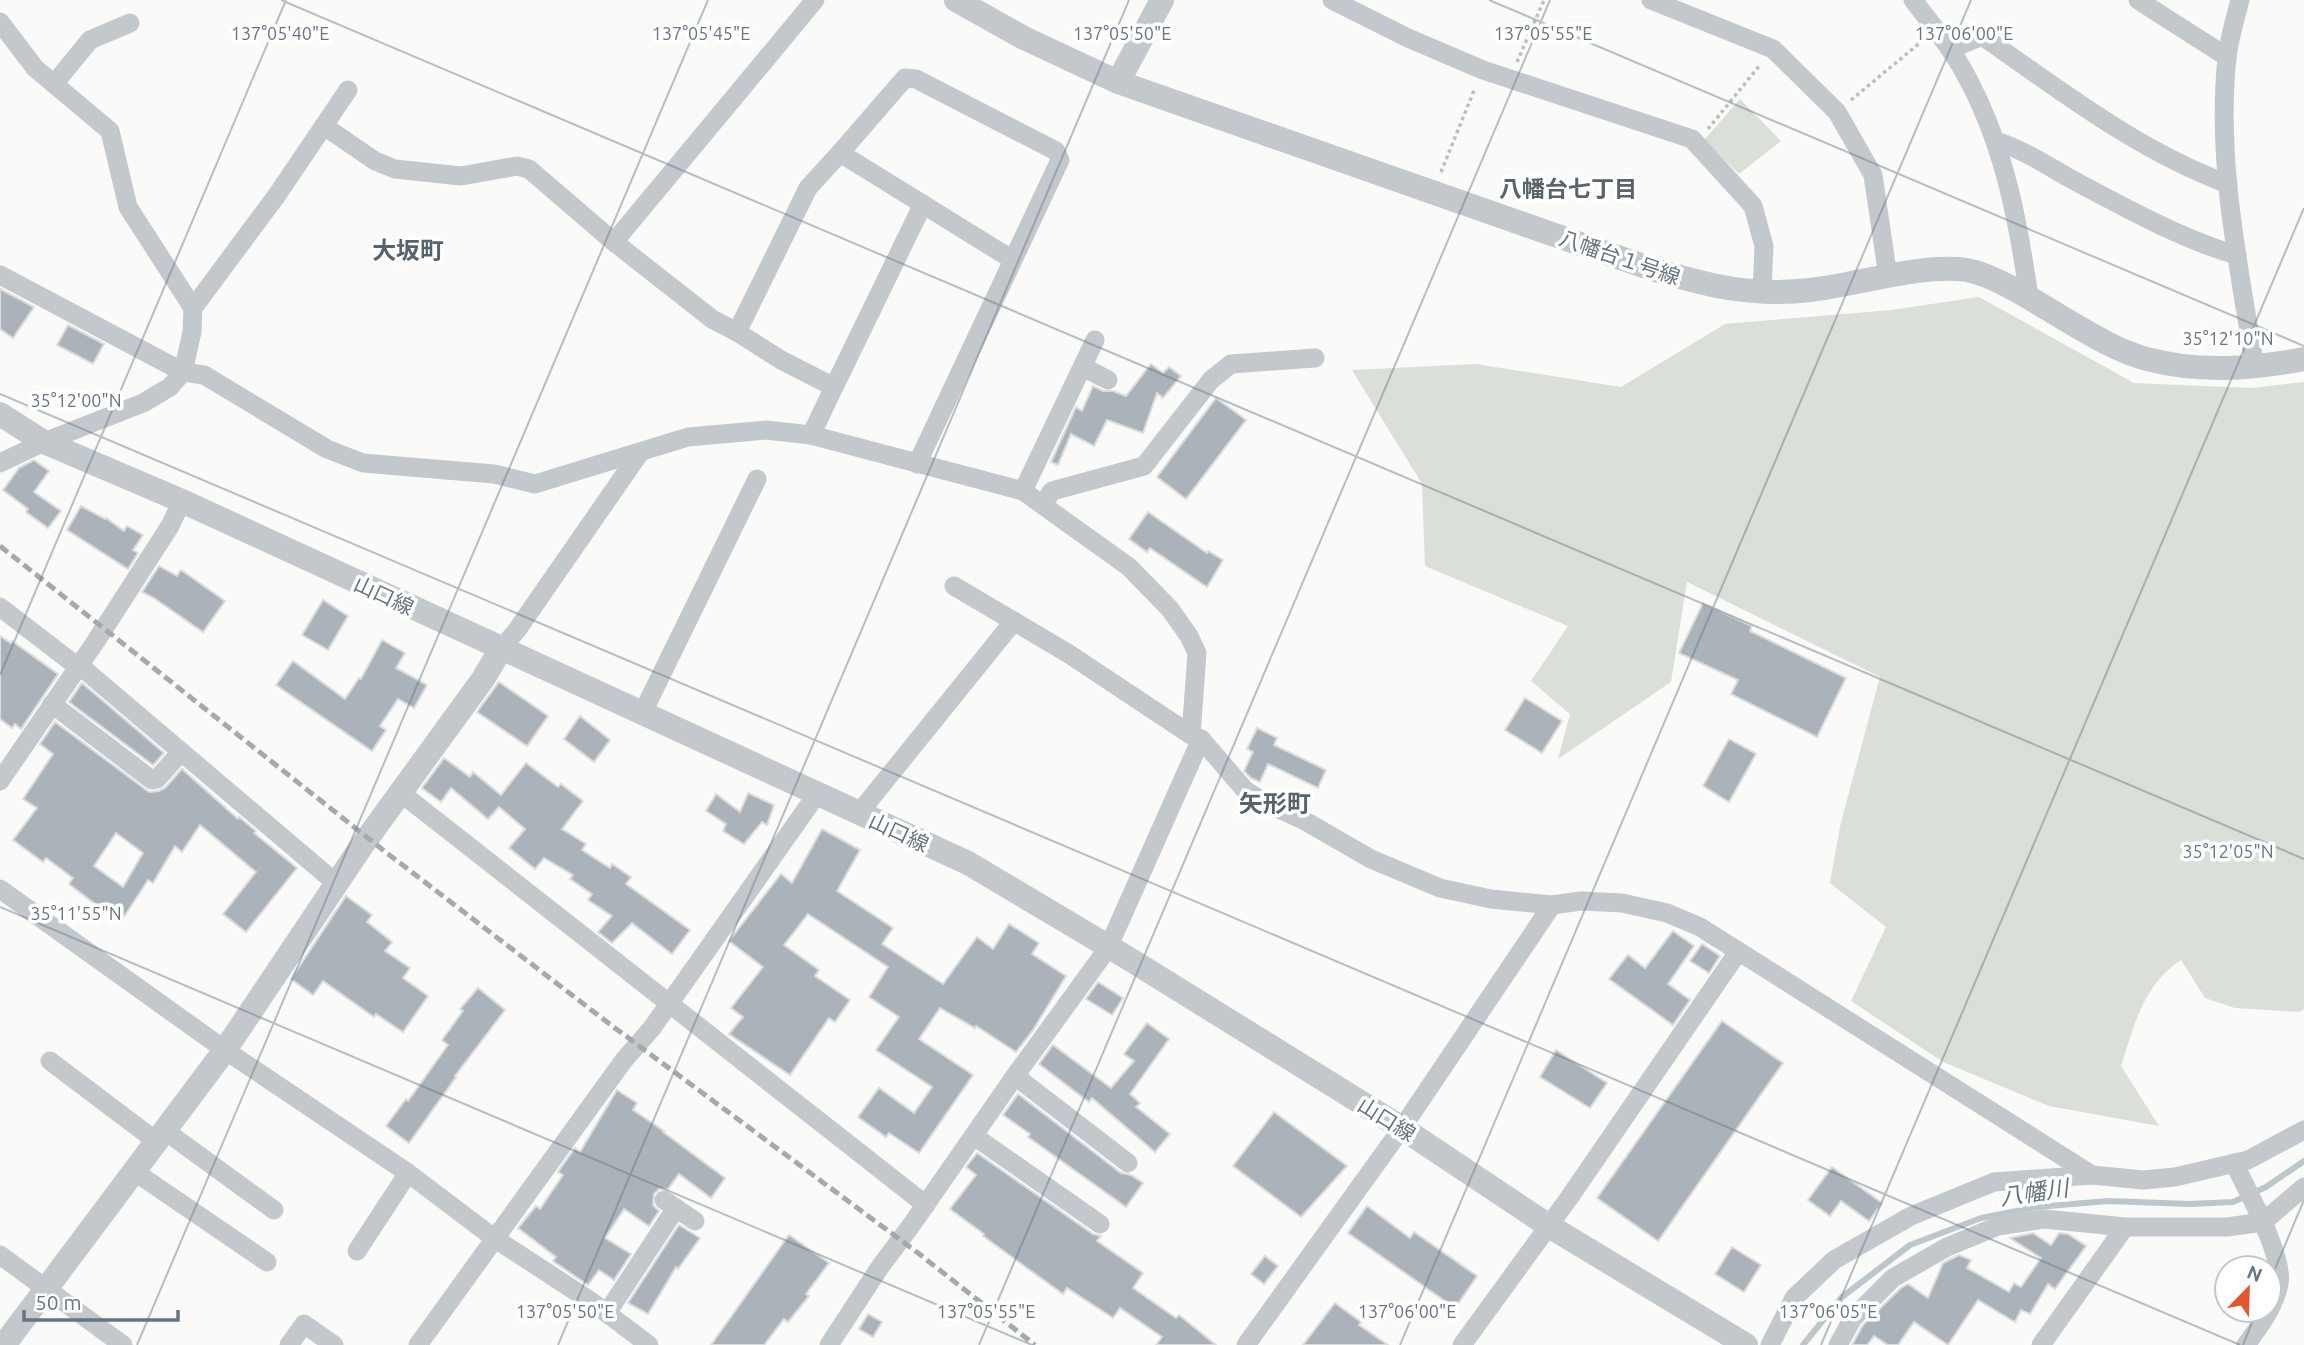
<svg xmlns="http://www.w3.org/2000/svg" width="2304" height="1345" viewBox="0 0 2304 1345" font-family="Ubuntu,'Noto Sans JP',sans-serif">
  <rect width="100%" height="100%" fill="#fafaf8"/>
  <!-- green -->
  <g fill="#dadfd7">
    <path d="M 1740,99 L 1781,141 L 1739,174 L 1704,140 Z"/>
    <path d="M 1979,297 L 2134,383 L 2251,388 L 2304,382 L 2304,1009 L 2299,1012 L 2235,1008 L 2205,998 L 2181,960 C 2143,985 2134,1026 2121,1066 L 2159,1126 L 2049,1106 L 1943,1062 L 1851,1001 L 1886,927 L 1830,883 L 1841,822 L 1880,677 L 1687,582 L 1671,682 L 1558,759 L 1570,714 L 1531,681 L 1568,626 L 1425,566 L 1422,484 L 1352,370 L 1476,364 L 1621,387 L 1725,324 L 1891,310 Z"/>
  </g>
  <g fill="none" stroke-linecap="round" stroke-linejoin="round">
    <!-- stream -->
    <path stroke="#bbc7cb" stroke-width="6" d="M 1803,1345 L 1842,1297 L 1910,1245 L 1981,1218 L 2037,1207 L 2108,1201 L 2189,1204 L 2233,1202 L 2266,1187 L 2304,1161"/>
  </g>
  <!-- building -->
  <g fill="#aab3b9" stroke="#dcdcda" stroke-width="2" fill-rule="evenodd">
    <path d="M 0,289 L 34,307 L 13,338 L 0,329 Z"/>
    <path d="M 68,325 L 104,344 L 93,364 L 57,345 Z"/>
    <path d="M 1151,364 L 1163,373 L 1169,367 L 1181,376 L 1163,398 L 1157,393 L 1143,433 L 1107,420 L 1094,446 L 1071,434 L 1058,465 L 1051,462 L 1076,407 L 1082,411 L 1093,386 L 1103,391 L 1113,391 L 1126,396 Z"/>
    <path d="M 1216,398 L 1246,420 L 1186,499 L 1157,477 Z"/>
    <path d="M 34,460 L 49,471 L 34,492 L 61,511 L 48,528 L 26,512 L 28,509 L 3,490 L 19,468 Z"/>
    <path d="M 81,506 L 105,519 L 106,518 L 124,531 L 127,526 L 143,535 L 133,550 L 138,553 L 128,569 L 67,530 Z"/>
    <path d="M 1148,512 L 1207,553 L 1208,551 L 1223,560 L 1207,587 L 1150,548 L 1147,552 L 1129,539 Z"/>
    <path d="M 159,566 L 177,576 L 181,570 L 225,601 L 203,632 L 154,598 L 142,592 Z"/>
    <path d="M 323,600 L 348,616 L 328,650 L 302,635 Z"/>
    <path d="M 1703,603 L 1752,626 L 1750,631 L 1846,678 L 1817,737 L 1731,694 L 1738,680 L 1679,653 Z"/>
    <path d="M 0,636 L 11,643 L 12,641 L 58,674 L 21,729 L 15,724 L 12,728 L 0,719 Z"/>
    <path d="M 382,640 L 405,653 L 396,668 L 427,685 L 414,708 L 398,699 L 380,726 L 386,730 L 372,751 L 276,685 L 293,661 L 345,699 L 359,678 L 361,679 Z"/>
    <path d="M 499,682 L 548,716 L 527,746 L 477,712 Z"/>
    <path d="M 82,683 L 164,753 L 153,765 L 69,702 Z"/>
    <path d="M 1525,698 L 1562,721 L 1542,753 L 1505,730 Z"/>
    <path d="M 580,716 L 610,740 L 594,762 L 564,739 Z"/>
    <path d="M 55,722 L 149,792 L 159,791 L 165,788 L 182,769 L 238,819 L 239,817 L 256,831 L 254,833 L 297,868 L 246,932 L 223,914 L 256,872 L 200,825 L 182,852 L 175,846 L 153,883 L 148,880 L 120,923 L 69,884 L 73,878 L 46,858 L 43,862 L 13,840 L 37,808 L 23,799 L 53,754 L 40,744 ZM 116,833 L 143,853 L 123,887 L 94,866 Z"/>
    <path d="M 1257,728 L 1277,738 L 1274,745 L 1326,770 L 1318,788 L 1268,764 L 1260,782 L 1251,778 L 1244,771 L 1253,752 L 1247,749 Z"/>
    <path d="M 1729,739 L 1756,754 L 1729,802 L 1703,786 Z"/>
    <path d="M 444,758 L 470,777 L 473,772 L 501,795 L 526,763 L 558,787 L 561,784 L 583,801 L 562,829 L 586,844 L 582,850 L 610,868 L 612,864 L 631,877 L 626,884 L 690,930 L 672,954 L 632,923 L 612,943 L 598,932 L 612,916 L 588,900 L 592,894 L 570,879 L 573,875 L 544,858 L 535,869 L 509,848 L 525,829 L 499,807 L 488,819 L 451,788 L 441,802 L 422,788 Z"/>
    <path d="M 748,793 L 774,805 L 767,825 L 762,822 L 744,844 L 723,831 L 726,824 L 706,811 L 716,794 L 740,812 Z"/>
    <path d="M 822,829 L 860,850 L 837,891 L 893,928 L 882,944 L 943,984 L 977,937 L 993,949 L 1009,924 L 1039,943 L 1032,954 L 1066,976 L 1033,1030 L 1016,1052 L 976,1026 L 975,1028 L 940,1008 L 919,1039 L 973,1075 L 919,1153 L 889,1133 L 886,1137 L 858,1117 L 879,1088 L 914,1113 L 932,1087 L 876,1050 L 899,1017 L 869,997 L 888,967 L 808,914 L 784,945 L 819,970 L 815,976 L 850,1000 L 835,1022 L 829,1018 L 790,1075 L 729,1034 L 743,1017 L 731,1008 L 763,967 L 729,941 L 781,874 L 792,883 Z"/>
    <path d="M 346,896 L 372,915 L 367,922 L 392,942 L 385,951 L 410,968 L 403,978 L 428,996 L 403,1032 L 376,1014 L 374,1017 L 323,981 L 313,995 L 291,979 Z"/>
    <path d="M 1673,931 L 1694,946 L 1668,984 L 1690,1000 L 1673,1025 L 1609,979 L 1628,955 L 1645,968 Z"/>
    <path d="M 1702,944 L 1720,956 L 1709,973 L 1690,961 Z"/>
    <path d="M 1098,982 L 1123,998 L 1112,1015 L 1086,999 Z"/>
    <path d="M 478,988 L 505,1010 L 455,1076 L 456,1077 L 409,1143 L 386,1126 L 406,1099 L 408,1101 L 448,1045 L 442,1040 L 463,1011 L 460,1009 Z"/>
    <path d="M 1722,1021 L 1783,1063 L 1658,1241 L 1597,1198 Z"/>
    <path d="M 1147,1023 L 1169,1039 L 1130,1094 L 1140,1103 L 1136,1107 L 1170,1134 L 1155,1152 L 1092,1098 L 1089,1102 L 1039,1064 L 1053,1045 L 1111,1088 L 1134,1061 L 1124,1054 Z"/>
    <path d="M 1556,1050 L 1607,1083 L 1590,1108 L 1540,1077 Z"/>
    <path d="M 617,1090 L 637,1103 L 633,1110 L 664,1131 L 663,1132 L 725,1178 L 711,1198 L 679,1174 L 668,1189 L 659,1189 L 654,1194 L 653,1205 L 659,1211 L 649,1226 L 624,1209 L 605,1238 L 631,1254 L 614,1280 L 599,1270 L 588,1285 L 553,1261 L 556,1257 L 518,1228 L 536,1206 L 540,1209 L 563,1175 L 558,1172 L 575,1148 L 580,1152 Z"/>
    <path d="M 1018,1094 L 1121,1173 L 1131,1175 L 1143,1183 L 1126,1207 L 1028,1137 L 1030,1134 L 1003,1115 Z"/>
    <path d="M 1274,1112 L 1347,1166 L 1301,1217 L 1233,1166 Z"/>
    <path d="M 977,1153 L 1093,1234 L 1101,1236 L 1097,1241 L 1143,1273 L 1133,1288 L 1176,1318 L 1179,1315 L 1216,1345 L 1156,1345 L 1162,1337 L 1120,1308 L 1113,1318 L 1067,1288 L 1063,1294 L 983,1236 L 984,1234 L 950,1209 L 976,1175 L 966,1167 Z"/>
    <path d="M 1832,1167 L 1882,1203 L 1869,1221 L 1841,1201 L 1830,1216 L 1808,1200 Z"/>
    <path d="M 1367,1206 L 1410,1238 L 1414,1232 L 1477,1276 L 1455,1308 L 1348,1233 Z"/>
    <path d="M 679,1225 L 700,1238 L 678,1269 L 676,1267 L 648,1314 L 628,1303 Z"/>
    <path d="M 2033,1233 L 2051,1245 L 2059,1233 L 2068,1234 L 2086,1246 L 2055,1289 L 2048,1284 L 2030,1314 L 2021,1310 L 2015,1322 L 1978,1300 L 1948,1345 L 1914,1322 L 1898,1345 L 1888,1345 L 1874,1336 L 1867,1345 L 1852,1345 L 1863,1325 L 1901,1288 L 1908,1284 L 1928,1298 L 1943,1263 L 1959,1255 L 1971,1260 L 1967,1268 L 2009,1292 L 2014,1283 L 2021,1287 L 2041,1258 L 2010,1238 Z"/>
    <path d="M 789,1235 L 829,1263 L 806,1294 L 809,1296 L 788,1322 L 784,1319 L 764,1345 L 711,1345 Z"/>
    <path d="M 1732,1247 L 1761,1265 L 1744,1292 L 1715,1274 Z"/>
    <path d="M 1265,1256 L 1278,1266 L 1264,1284 L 1251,1274 Z"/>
    <path d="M 1335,1303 L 1361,1322 L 1359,1325 L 1388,1345 L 1303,1345 Z"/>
    <path d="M 868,1314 L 882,1322 L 873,1337 L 859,1329 Z"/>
  </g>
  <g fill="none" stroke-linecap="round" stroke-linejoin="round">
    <!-- path -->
    <g stroke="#bbbfc2" stroke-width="3.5" stroke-dasharray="3.5 3.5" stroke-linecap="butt">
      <path d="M 1517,62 L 1544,0"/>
      <path d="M 1851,100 L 1921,42"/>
      <path d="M 1708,129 L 1760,65"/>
      <path d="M 1441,172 L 1475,88"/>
    </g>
    <!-- minor -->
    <g stroke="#c3c8cc" stroke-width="19">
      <path d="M 1332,0 L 1408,38 L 1483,70 L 1692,139 L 1753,206 L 1764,246 L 1762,292"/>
      <path d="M 1651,0 L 1773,49 L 1837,112 L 1873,175 L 1888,277"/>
      <path d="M 1913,0 C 1934,27 1956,54 1971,85 C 2005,151 2019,225 2029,298"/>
      <path d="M 2138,0 L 2227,57"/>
      <path d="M 2240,0 C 2235,19 2229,39 2227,58 C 2216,161 2239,266 2255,368"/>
      <path d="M 0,22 L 35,68 L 110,131 L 128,207 L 193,308"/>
      <path d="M 1951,49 L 1982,36 C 2060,90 2138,151 2228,184"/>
      <path d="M 54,84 L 90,40 L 130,23"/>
      <path d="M 324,126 L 375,161 L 395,169 L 461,176 L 517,166 L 529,169 L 614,242"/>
      <path d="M 1996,141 C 2028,151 2056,172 2086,187 C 2131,211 2189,242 2237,255"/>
      <path d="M 840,153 L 905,78 L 916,79 L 1056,151 L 1060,160 L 1013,260"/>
      <path d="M 0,275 L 183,372 L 204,375 L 327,449 L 363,463 L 494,474 L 535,484 L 688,437 L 766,430 L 811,435 L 1023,491 L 1129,567 L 1170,609 L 1189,636 L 1197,653 L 1191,735 L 1201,739 L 1245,790 L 1262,801 L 1305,821 L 1371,859 L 1440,888 L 1491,899 L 1552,905 L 1581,901 L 1622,903 L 1667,913 L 1700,927 L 2092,1175"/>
      <path d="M 737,332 L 712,319 L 614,242 L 815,0"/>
      <path d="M 1083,367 L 1108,380"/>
      <path d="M 834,387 L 923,204"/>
      <path d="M 811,435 L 834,387 L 781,360 L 737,332 L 808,188 L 840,153 L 1013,260 L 917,464"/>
      <path d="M 0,463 L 44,442 L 143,403 L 170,387 L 183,372 L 192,332 L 193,308 L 277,195 L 348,90"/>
      <path d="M 1023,491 L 1095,340"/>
      <path d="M 1043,504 L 1052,491 L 1144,466 L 1211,380 L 1231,364 L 1315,358"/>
      <path d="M 954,586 L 1069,654 L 1191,735"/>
      <path d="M 0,607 L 78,667"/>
      <path d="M 501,649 L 517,630 L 639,454"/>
      <path d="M 79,665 L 337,884"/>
      <path d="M 52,704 L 152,780 L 157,779 L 181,752"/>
      <path d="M 642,714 L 757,479"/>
      <path d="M 0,781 L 96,641 L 170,526 L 182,501"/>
      <path d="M 401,793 L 926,1205"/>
      <path d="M 859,813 L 1014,621"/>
      <path d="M 0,889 L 225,1050 L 408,1173 L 494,1238 L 592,1302 L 649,1345"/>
      <path d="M 50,1061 L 156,1141"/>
      <path d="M 1015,1076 L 1128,1163"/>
      <path d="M 164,1130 L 274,1210"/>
      <path d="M 974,1136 L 1100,1224"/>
      <path d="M 2234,1163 C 2246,1188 2285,1258 2279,1284 C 2274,1308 2260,1325 2246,1345"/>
      <path d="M 135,1172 L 267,1262"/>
      <path d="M 664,1200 L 695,1221"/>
      <path d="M 357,1251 L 408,1173"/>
      <path d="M 0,1255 L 123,1345"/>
      <path d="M 607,1313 L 676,1208"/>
      <path d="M 289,1345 L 304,1324 L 334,1345"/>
      <path d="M 418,1345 L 624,1060 L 652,1028 L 817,794"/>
      <path d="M 829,1345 L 880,1267 L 910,1227 L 1015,1076 L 1108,948 L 1201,739"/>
      <path d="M 1246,1345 L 1402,1128 L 1552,905"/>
      <path d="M 1462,1345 L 1569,1198 L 1738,952"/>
      <path d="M 1770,1345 L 1794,1298 L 1834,1260 L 1911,1216 L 1994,1182 L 2092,1175 L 2143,1180 L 2175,1177 L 2248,1160 L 2304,1130"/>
      <path d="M 1838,1345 L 1853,1318 L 1893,1278 L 1947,1247 L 1998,1226 L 2044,1219 L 2125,1227 L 2227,1227 L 2263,1222 L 2304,1187"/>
      <path d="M 2041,1345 L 2125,1227"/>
    </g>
    <!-- tertiary -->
    <g stroke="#c3c8cc" stroke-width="24">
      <path d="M 956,0 L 1024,38 L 1118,82 L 1649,268 C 1705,285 1750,297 1810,290 C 1857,285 1922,263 1967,270 C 1995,275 2036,302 2061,317 C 2088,333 2117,351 2147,359 C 2200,373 2251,369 2304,359"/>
      <path d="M 1118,82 L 1162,0"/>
      <path d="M 0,414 L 44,442 L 182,501 L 968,863 L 1131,960 L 1402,1128 L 1549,1226 L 1746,1345"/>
      <path d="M 4,1345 L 225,1050 L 361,847 L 483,679 L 501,649"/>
    </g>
    <!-- rail -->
    <path stroke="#a2aab0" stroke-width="5" stroke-dasharray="10 5" stroke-linecap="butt" d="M 0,546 L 383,850 L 611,1025 L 918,1253 L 1035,1345"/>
  </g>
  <!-- ticks -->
  <path fill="none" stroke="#657683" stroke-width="2" stroke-opacity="0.45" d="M 281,0 L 2304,859M 1489,0 L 2304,346M 0,394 L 2240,1345M 0,675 L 286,0M 0,907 L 1032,1345M 2269,1283 L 2304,1200M 137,1345 L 708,0M 558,1345 L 1129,0M 979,1345 L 1550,0M 1400,1345 L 1971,0M 1821,1345 L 2304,208M 2243,1345 L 2257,1310"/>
  <g text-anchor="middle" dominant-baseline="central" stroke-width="7" stroke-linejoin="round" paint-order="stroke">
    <!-- street labels -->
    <g font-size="21" fill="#657683" stroke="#fff">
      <text transform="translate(1620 257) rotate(19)">八幡台１号線</text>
      <text transform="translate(384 595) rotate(25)">山口線</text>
      <text transform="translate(899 832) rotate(25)">山口線</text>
      <text transform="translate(1387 1119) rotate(32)">山口線</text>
    </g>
    <!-- neighbourhood labels -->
    <g font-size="23" font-weight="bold" fill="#57646e" stroke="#fff">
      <text x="1568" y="188">八幡台七丁目</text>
    </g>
    <!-- water labels -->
    <g font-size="23" font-style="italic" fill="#60757c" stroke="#fff">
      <text transform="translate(2034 1192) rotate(-8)">八幡川</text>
    </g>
    <!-- quarter labels -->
    <g font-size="24" font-weight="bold" fill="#57646e" stroke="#fff">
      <text x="408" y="250">大坂町</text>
      <text x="1275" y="803">矢形町</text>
    </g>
  </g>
  <g font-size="18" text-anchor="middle" fill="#657683" stroke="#fff" stroke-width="7" stroke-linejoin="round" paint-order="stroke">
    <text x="280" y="40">137°05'40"E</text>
    <text x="701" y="40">137°05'45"E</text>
    <text x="1122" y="40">137°05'50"E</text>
    <text x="1543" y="40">137°05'55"E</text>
    <text x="1964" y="40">137°06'00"E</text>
    <text x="2228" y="345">35°12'10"N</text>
    <text x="76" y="407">35°12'00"N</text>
    <text x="2228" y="858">35°12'05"N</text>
    <text x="76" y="920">35°11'55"N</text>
    <text x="565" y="1318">137°05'50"E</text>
    <text x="986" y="1318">137°05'55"E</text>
    <text x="1407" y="1318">137°06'00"E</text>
    <text x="1828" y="1318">137°06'05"E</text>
  </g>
  <!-- north arrow -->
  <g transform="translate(2248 1289) rotate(23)"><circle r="33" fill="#ffffff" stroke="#c1c8cd" stroke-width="2"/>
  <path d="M0-5L12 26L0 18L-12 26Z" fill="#e4572e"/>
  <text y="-10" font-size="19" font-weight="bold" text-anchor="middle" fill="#657683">N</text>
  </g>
  <!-- scale -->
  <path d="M24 1310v10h154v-10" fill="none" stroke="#657683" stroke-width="3.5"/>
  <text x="35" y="1310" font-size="21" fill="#657683" stroke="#ffffff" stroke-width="5" paint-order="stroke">50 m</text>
</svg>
